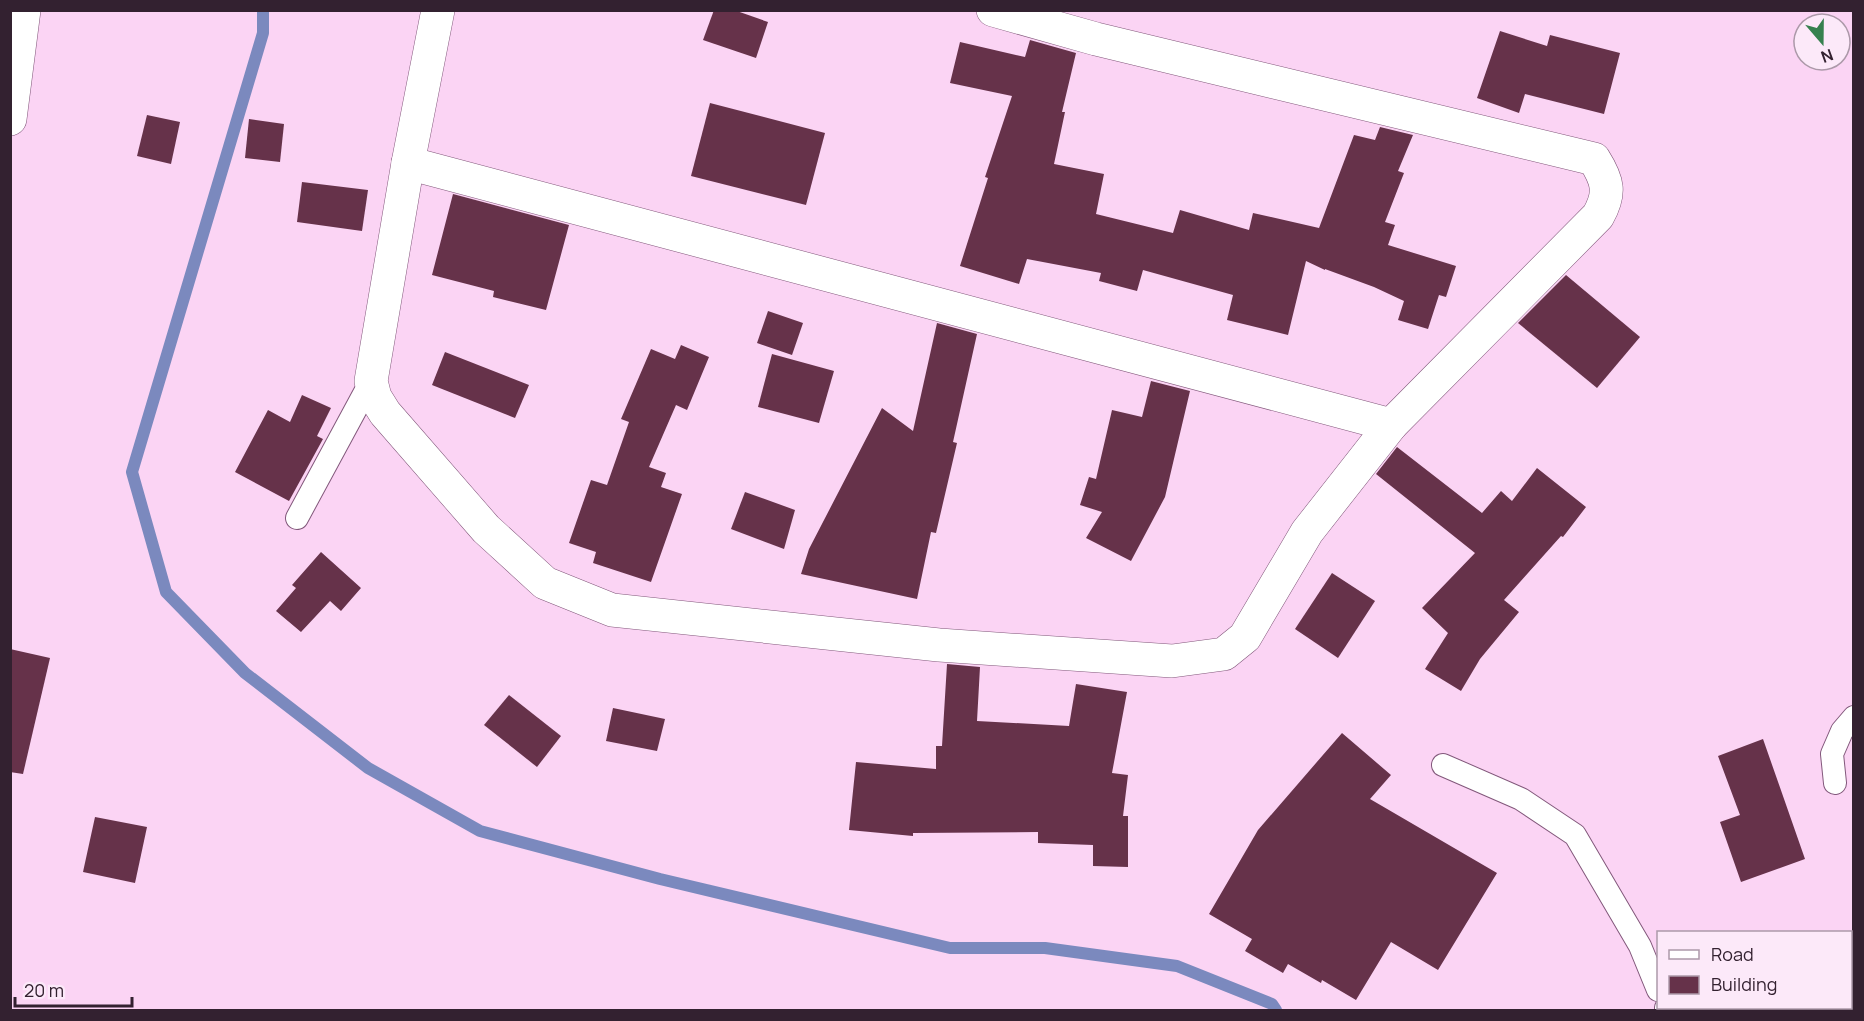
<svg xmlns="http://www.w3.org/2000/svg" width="1864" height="1021" viewBox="0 0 1864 1021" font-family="Manrope,sans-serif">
  <rect width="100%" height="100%" fill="#fbd4f4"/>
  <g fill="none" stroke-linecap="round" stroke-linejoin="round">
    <!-- stream -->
    <path stroke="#7b89be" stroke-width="12" d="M 263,10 L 263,33 L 132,472 L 166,592 L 245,673 L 368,768 L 480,831 L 660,879 L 950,948 L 1045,948 L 1177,966 L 1272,1004 L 1276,1010"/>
  </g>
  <!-- building -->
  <g fill="#66324a">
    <path d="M 714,10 L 734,10 L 768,22 L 756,58 L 703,40 Z"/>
    <path d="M 1500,31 L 1547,46 L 1550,35 L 1620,53 L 1604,114 L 1525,94 L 1519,113 L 1477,98 Z"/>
    <path d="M 1030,40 L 1076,53 L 1062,112 L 1065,112 L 1054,164 L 1104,174 L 1096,214 L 1173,233 L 1180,210 L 1249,230 L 1253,213 L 1319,228 L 1354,135 L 1375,140 L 1380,127 L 1413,135 L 1398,171 L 1404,173 L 1385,222 L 1395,225 L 1388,245 L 1456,266 L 1446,297 L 1439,295 L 1428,329 L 1398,320 L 1404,301 L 1374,287 L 1325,269 L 1325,270 L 1306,261 L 1288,335 L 1227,320 L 1233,295 L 1143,270 L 1137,291 L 1099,281 L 1101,273 L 1027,259 L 1019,284 L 960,266 L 988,178 L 985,177 L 1012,96 L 950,83 L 960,42 L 1025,57 Z"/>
    <path d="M 710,103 L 825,133 L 806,205 L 691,176 Z"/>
    <path d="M 147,115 L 180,122 L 171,164 L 137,156 Z"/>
    <path d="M 249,119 L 284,124 L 280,162 L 245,158 Z"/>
    <path d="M 302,182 L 368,190 L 362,231 L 297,222 Z"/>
    <path d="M 453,194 L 569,225 L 546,310 L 493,297 L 494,291 L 432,275 Z"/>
    <path d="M 1566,275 L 1640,337 L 1597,388 L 1518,323 Z"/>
    <path d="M 768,311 L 803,323 L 792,355 L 757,343 Z"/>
    <path d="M 937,323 L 977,334 L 953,442 L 957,443 L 936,533 L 931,532 L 917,599 L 801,574 L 809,549 L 882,408 L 913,431 Z"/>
    <path d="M 681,345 L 709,357 L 687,410 L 676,405 L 649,467 L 666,473 L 661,487 L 682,494 L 651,582 L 593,563 L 596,552 L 569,543 L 591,480 L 607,485 L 629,422 L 621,419 L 651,349 L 675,359 Z"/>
    <path d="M 445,352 L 529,385 L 515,418 L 432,385 Z"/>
    <path d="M 772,354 L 834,371 L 819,423 L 758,407 Z"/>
    <path d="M 1151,381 L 1190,391 L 1165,497 L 1131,561 L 1086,538 L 1102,512 L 1080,505 L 1089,477 L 1096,479 L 1112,410 L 1142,417 Z"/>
    <path d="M 302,395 L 331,408 L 317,436 L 323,439 L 289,501 L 235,472 L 268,410 L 290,422 Z"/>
    <path d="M 1397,447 L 1482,513 L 1501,491 L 1512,501 L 1537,468 L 1586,507 L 1563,537 L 1561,536 L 1504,600 L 1519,612 L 1480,659 L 1461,691 L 1425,669 L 1448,633 L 1422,608 L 1475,553 L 1376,474 Z"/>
    <path d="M 745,492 L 795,510 L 784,549 L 731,529 Z"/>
    <path d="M 321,552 L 361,588 L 341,611 L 330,601 L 301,632 L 276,611 L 296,588 L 292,585 Z"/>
    <path d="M 1332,573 L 1375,601 L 1338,658 L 1295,629 Z"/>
    <path d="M 10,649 L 50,658 L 23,774 L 10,772 Z"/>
    <path d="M 947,664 L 980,667 L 977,721 L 1069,726 L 1076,684 L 1127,692 L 1112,773 L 1128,775 L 1123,816 L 1128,816 L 1128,867 L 1093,866 L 1093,845 L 1038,843 L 1038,832 L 913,833 L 913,836 L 849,830 L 856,762 L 936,769 L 936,746 L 942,746 Z"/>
    <path d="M 509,695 L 561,736 L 537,767 L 484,725 Z"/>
    <path d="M 613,708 L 665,719 L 657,751 L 606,741 Z"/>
    <path d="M 1342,733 L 1391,775 L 1370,799 L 1497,873 L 1438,970 L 1391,942 L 1356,1000 L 1322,980 L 1321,983 L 1288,964 L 1283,973 L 1245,951 L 1252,939 L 1209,914 L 1258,830 Z"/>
    <path d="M 1763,739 L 1805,859 L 1741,882 L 1720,822 L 1740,815 L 1718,756 Z"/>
    <path d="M 95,817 L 147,827 L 135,883 L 83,872 Z"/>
  </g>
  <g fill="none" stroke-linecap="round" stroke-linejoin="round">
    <defs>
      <g id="service">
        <path d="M 297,518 L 371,381"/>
        <path d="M 1443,765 L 1521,799 L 1575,835 L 1640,946 L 1658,990"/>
        <path d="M 1835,783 L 1832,754 L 1842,731 L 1854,717"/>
        <path d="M 1666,1008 L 1667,1010"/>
        <path d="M 1763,1008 L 1764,1010"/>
      </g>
      <g id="minor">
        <path d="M 438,10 L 408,163 L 371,381 L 375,397 L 385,413 L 486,529 L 545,583 L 612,610 L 939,645 L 1172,661 L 1224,654 L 1245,637 L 1307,532 L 1391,425 L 1598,216 C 1611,193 1608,181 1594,159 L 1096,39 L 993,10"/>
        <path d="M 10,119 L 24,10"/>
        <path d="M 408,163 L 1391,425"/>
      </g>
    </defs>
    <!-- service casing -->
    <use href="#service" stroke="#82587b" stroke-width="24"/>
    <!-- minor casing -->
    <use href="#minor" stroke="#82587b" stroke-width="34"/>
    <!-- service -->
    <use href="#service" stroke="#fff" stroke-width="22"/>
    <!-- minor -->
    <use href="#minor" stroke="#fff" stroke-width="33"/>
  </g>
  <!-- border -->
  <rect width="1864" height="1021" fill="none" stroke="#332130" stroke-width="24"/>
  <!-- legend -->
  <rect x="1657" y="931" width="195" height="78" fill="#fce9f9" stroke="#ac99a9" stroke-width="1.5"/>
  <rect x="1669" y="950" width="30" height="9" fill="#ffffff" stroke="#ac99a9" stroke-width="1.5"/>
  <text x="1711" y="961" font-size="18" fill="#332130">Road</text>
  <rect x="1669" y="976" width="30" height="18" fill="#66324a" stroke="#ac99a9" stroke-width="1.5"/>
  <text x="1711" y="991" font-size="18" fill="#332130">Building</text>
  <!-- north arrow -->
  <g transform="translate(1822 42) rotate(160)"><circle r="28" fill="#fce9f9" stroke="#ac99a9" stroke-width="1.5"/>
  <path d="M0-4.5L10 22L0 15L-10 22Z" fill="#36814f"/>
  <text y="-9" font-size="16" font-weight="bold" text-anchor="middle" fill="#332130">N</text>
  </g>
  <!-- scale -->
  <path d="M15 997v9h117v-9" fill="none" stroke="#332130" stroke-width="3"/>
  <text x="24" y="997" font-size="18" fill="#332130" stroke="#fce9f9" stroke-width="4.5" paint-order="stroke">20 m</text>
</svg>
